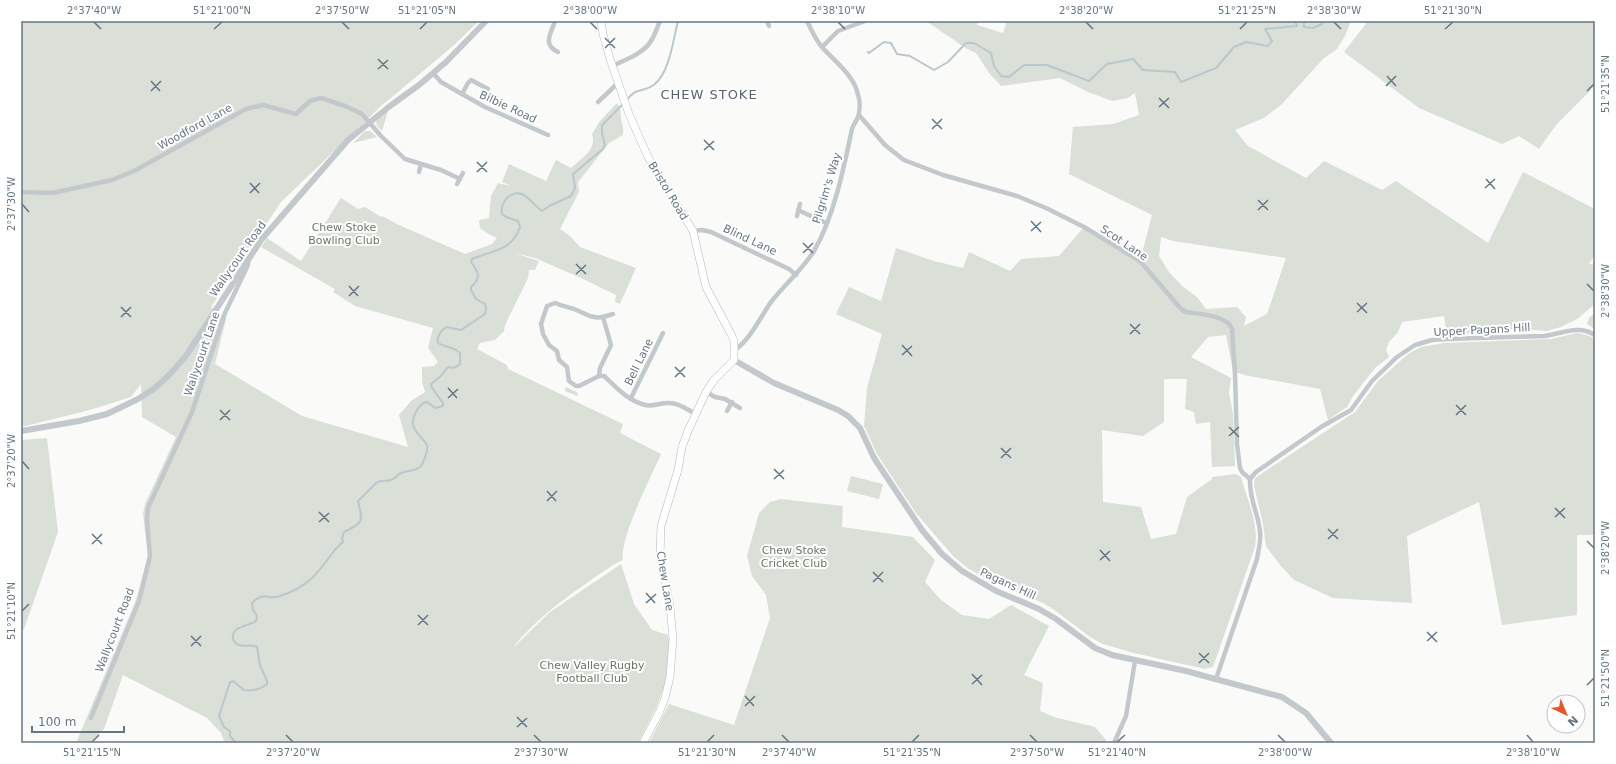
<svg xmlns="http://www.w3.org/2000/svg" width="1616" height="764" viewBox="0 0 1616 764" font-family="'DejaVu Sans',sans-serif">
  <rect width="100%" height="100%" fill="#fafaf8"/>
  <!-- green -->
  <g fill="#dadfd7" fill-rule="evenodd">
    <path d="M 21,21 L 479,21 L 453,46 L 380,107 L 281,202 L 211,307 L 226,319 L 215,364 L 302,416 L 408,447 L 399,415 L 411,401 L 425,392 L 422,382 L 422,367 L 434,366 L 438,362 L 428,348 L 433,328 L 355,306 L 333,292 L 335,289 L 261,247 L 267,238 L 301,261 L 341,198 L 358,209 L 365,207 L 381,217 L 382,216 L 399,225 L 465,254 L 492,244 L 497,238 L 490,235 L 480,228 L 479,220 L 489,218 L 491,196 L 498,183 L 511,186 L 502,182 L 509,164 L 546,181 L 556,160 L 571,168 C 582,158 597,150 592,134 L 600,121 L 617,103 C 622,111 620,110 621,118 C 622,125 624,126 623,135 L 609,143 L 578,182 L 579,192 L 560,229 L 570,236 L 580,247 L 636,268 L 620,304 L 615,302 L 616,295 L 581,278 L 535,258 L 514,253 L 539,261 L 535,270 L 529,270 L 528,278 L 505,325 L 504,331 L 495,340 L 480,343 L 477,349 L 507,365 L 508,369 L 623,424 L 620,433 L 661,454 C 651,477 619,539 623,560 L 613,565 C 577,590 539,614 512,649 L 550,612 L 621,564 L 634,604 L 652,630 L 668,635 L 672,658 L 665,684 L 656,708 L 638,743 L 225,743 L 221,733 L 207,718 L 123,675 L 104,729 L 90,743 L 76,743 L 136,600 L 148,556 L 143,514 L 145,504 L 176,437 L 142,417 L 141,384 L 131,397 L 90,410 L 21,427 Z"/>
    <path d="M 926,21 L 978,21 L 977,25 L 1003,33 L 1007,21 L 1351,21 L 1345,36 L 1337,49 L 1324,58 L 1282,104 L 1264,118 L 1235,130 L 1248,146 L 1306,178 L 1324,161 L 1382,190 L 1396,181 L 1488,243 L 1523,172 L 1595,209 L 1595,254 L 1589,264 L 1595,265 L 1595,304 L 1577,319 L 1561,327 L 1547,331 L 1519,329 L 1461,334 L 1453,333 L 1446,329 L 1444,316 L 1402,322 L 1398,332 L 1389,342 L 1386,350 L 1389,357 L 1375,368 L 1353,396 L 1347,407 L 1328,420 L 1320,389 L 1244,375 L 1233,371 L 1226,335 L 1208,337 L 1191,357 L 1231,378 L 1229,393 L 1233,414 L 1235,466 L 1212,467 L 1210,422 L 1196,424 L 1194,412 L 1185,409 L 1187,379 L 1164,379 L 1164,422 L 1143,436 L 1102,430 L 1103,502 L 1141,507 L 1151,539 L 1176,534 L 1187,497 L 1212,479 L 1212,477 L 1236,474 L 1241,477 C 1247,499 1259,524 1255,547 L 1213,667 L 1205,669 L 1134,653 L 1103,644 L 1090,637 L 1053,609 L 1043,603 L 993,583 L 969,569 L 954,557 L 916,513 L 877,454 L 864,426 L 867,388 L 882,334 L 836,314 L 849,287 L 881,301 L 896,248 L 934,261 L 963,268 L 969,252 L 1010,271 L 1021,259 L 1059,256 L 1084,227 L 1140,261 L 1152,215 L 1069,174 L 1073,127 L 1113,124 L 1139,115 L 1135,93 L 1128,98 L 1112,101 L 1088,92 L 1060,78 L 1001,86 L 989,73 L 976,53 L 967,49 ZM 1161,237 L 1173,241 L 1286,258 L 1267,314 L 1244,326 L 1246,317 L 1237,307 L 1206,309 L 1197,297 L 1182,286 L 1169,272 L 1159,256 Z"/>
    <path d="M 1368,21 L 1595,21 L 1595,86 L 1556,125 L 1539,149 L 1519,136 L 1502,144 L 1419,108 L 1344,52 Z"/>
    <path d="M 388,111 L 382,131 L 377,126 L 376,121 Z"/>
    <path d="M 365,131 L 370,131 L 377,137 L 353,143 Z"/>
    <path d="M 1595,313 L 1595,329 L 1587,324 L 1589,318 Z"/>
    <path d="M 1577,333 L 1590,336 L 1595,340 L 1595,535 L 1577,535 L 1577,615 L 1502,625 L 1479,502 L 1407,536 L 1412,603 L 1333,598 L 1294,580 L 1280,565 L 1266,546 L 1263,524 L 1254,486 L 1255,478 L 1355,412 L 1378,381 L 1408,354 L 1421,347 L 1444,343 L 1551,339 Z"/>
    <path d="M 566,387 L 578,393 L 577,396 L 565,391 L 565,388 Z"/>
    <path d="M 47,438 L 58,532 L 24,629 L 21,632 L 21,440 Z"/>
    <path d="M 851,476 L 883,484 L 879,499 L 847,491 Z"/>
    <path d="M 781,499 L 843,506 L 842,527 L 913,537 L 935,560 L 925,582 L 941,600 L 962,615 L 989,619 L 1011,605 L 1049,626 L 1024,675 L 1043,683 L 1040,711 L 1054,717 L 1095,727 L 1106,740 L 1105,743 L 649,743 L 669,704 L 734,725 L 770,618 L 766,595 L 752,576 L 747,556 L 759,513 L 770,502 Z"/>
  </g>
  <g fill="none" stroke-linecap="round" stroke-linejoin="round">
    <!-- stream -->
    <g stroke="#bbc7cb" stroke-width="2">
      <path d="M 841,21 L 842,22"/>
      <path d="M 1304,21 L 1304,27 L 1313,28 L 1322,24 L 1323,21"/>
      <path d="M 868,52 L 869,53 L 884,42 L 891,43 L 897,54 L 910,56 L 934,70 L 948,62 L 966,43 L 974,43 L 991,53 L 994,66 L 1001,76 L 1009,77 L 1024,65 L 1047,65 L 1089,81 L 1107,64 L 1133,59 L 1143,70 L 1175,72 L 1181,82 L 1216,68 L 1234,47 L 1246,42 L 1268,46 L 1272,41 L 1265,29 L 1297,26 L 1295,21"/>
      <path d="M 626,101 C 629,97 633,92 638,91 C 644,89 649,89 655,84 C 670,71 673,40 678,21"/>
      <path d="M 236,743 L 230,736 L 230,731 L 224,727 L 219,716 L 230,682 L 233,681 L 244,690 C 253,691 260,690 267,684 L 267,681 L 260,665 L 257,647 C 251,644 245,647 239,645 C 236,644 233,641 233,638 C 231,626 249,626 256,621 L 257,616 L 253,610 L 252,603 C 265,590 266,601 280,596 C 307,588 318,573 334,551 C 336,548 340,545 343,542 L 342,538 L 344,532 C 364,523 363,521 358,501 L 376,483 C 381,479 386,482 391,480 C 395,479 397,475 401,473 C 408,470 415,472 421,466 C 423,463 424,460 425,457 C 433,439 417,440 413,425 C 412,418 418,404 426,402 C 430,402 432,407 436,408 L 443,406 L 443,403 L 432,388 L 431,384 L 440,377 L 448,367 L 454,368 L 460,364 L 460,353 C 453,346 446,348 438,343 C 436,336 441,331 446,327 L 461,330 L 485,314 L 486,308 L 485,304 L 476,299 L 471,290 L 471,287 C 482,278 478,271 471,262 L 472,259 C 493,250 512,251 520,227 L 518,221 L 506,217 L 502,214 C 501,208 502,204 506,199 C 522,183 531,204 542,211 L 549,206 L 571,196 L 575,188 L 573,174 L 603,149 L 605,145 L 602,133 L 602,125 L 623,104"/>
    </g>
    <defs>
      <path id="secondary" d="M 601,21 L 603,34 L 610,59 L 629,114 L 648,157 L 693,231 L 706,287 L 731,334 L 734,341 L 734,360 L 714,380 L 706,392 L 688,431 L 682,447 L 678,470 L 661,526 L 660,555 L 670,606 L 673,639 L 670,677 L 665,698 L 659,713 L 643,743"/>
    </defs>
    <!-- secondary casing -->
    <use href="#secondary" stroke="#b3babf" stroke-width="8"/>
    <!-- minor -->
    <g stroke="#c3c8cc" stroke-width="4.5">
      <path d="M 555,21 C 551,34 542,44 558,52"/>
      <path d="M 767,21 L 769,26"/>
      <path d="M 822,47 L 838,31 L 865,21"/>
      <path d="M 612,66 C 625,60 643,54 651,41 C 655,35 657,28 660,21"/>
      <path d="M 433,73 L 441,82 L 462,94 L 468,83 L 471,80 L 488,89"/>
      <path d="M 462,94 L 485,107 L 548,135"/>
      <path d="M 598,102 L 618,83"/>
      <path d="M 859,115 L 885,145 L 904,160 L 943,175 L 1017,196 L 1046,208 L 1084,227 L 1140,261 L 1181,309 L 1186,312 C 1199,314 1227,315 1232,329 L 1235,374 L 1237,444 L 1240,468 L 1242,472 L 1250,479"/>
      <path d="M 419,172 L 421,164"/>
      <path d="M 457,184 L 463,173"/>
      <path d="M 21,192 L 52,193 L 112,180 L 136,170 L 246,109 L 263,105 L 296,114 L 310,101 L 321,98 L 345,106 L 362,114 L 381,136 L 405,159 L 441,170 L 460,179"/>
      <path d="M 798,210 L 826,223"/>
      <path d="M 797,216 L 800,204"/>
      <path d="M 693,231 L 702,230 L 711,232 L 789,269 L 796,275"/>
      <path d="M 603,317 C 591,319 585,313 574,309 C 567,307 562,306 555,303 L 547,306 L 541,324 L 543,334 L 549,345 L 557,351 L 559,360 L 567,367 L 569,381 L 576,386 L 579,386 L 599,376 L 604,376 C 617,388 627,400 645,405 C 654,407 661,402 670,403 C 679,403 688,410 696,414"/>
      <path d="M 735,350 C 751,338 760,318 771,302 C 785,284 802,270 814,251 C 834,217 844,167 852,129 C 854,123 859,118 859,113 C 860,107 860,100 858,95 C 855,76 834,61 822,47 C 815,39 812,31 807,21"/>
      <path d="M 599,376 L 600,368 L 611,345 L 603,317 L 613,314"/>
      <path d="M 706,392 L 715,397 L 725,399 L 740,408"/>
      <path d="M 631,398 L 663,333"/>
      <path d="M 727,411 L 732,402"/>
      <path d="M 1250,479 L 1256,472 L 1321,427 L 1351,410 L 1372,381 L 1397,357 L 1415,345 L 1432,340 L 1448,339 L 1544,336 C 1562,334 1578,324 1595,335"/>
      <path d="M 1216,679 L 1257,559 C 1259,547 1262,537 1259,525 C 1256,509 1249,496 1250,479"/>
      <path d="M 91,718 L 139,601 L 150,556 L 147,520 L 148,508 L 192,412 L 225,313 L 248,265 L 248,259"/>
      <path d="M 1114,743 L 1126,716 L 1135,661"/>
    </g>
    <!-- tertiary -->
    <g stroke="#c3c8cc" stroke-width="6">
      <path d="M 734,360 L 774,383 L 838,410 L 848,416 L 860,428 L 874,458 L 922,530 L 942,554 L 962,571 L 996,591 L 1039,609 L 1056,619 L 1095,648 L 1112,655 L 1186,671 L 1282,697 L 1306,713 L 1331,743"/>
      <path d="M 21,431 L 79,421 L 107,414 L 138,399 L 155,388 L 170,374 L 186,356 L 261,240 L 348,140 L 390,106 L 419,85 L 446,62 L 486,21"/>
    </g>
    <!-- secondary -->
    <use href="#secondary" stroke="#fff" stroke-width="7"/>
  </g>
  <!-- ticks -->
  <path fill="none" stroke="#657683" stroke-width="1.5" d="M 94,22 L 101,29M 342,22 L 349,29M 590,22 L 597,29M 838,22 L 845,29M 1086,22 L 1093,29M 1334,22 L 1341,29M 214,29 L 222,22M 420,29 L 427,22M 1240,29 L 1247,22M 1445,29 L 1453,22M 605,38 L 615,48M 605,48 L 615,38M 378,59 L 388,69M 378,69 L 388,60M 1387,76 L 1396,86M 151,81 L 160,91M 1386,86 L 1396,76M 151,91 L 161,81M 1587,91 L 1594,84M 1159,98 L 1169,108M 1159,107 L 1169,98M 932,119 L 942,129M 932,129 L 942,119M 704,140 L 714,150M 704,150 L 714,141M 477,162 L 487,172M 477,172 L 487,162M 1486,179 L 1495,189M 250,183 L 259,193M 1485,188 L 1495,179M 250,193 L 260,183M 1258,200 L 1268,210M 22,204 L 29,212M 1258,210 L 1268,200M 1031,221 L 1041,232M 1031,231 L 1041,222M 803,243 L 813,253M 803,253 L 813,243M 576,264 L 586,274M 576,274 L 586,265M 1587,284 L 1594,291M 349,286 L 358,296M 349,296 L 359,286M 1357,303 L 1367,313M 121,307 L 131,317M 1357,312 L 1367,303M 121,317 L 131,307M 1130,324 L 1140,334M 1130,334 L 1140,324M 902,345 L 912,356M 902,355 L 912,346M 675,367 L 685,377M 675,377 L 685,367M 448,388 L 457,398M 448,398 L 458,389M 1456,405 L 1466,415M 220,410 L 230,420M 1456,415 L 1466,405M 220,420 L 230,410M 1229,427 L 1239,437M 1229,436 L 1239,427M 1001,448 L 1011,458M 1001,458 L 1011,448M 22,461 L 29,469M 774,469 L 784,479M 774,479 L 784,470M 547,491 L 556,501M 547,501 L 557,491M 1555,508 L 1565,518M 319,512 L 329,522M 1555,517 L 1565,508M 319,522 L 329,513M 1328,529 L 1338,539M 92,534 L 102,544M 1328,539 L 1338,529M 1587,541 L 1594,548M 92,544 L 102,534M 1100,550 L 1110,561M 1100,560 L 1110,551M 873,572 L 883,582M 873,582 L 883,572M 646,593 L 655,603M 646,603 L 656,594M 22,611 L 29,604M 418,615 L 428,625M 418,625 L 428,615M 1427,632 L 1437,642M 191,636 L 201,646M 1427,641 L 1437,632M 191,646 L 201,636M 1199,653 L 1209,663M 1199,663 L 1209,653M 972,674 L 982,685M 972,684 L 982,675M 1587,685 L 1594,678M 745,696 L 754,706M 745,706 L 755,696M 517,717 L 527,727M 517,727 L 527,718M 286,735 L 293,742M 534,735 L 541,742M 782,735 L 789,742M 1030,735 L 1037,742M 1278,735 L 1285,742M 1527,735 L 1533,742M 92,742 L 99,735M 707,742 L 714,735M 912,742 L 919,735M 1117,742 L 1125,735"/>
  <g text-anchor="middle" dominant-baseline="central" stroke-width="4" stroke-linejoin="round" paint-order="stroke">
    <!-- street labels -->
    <g font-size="11" fill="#657683" stroke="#fff">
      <text transform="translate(508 107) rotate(25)">Bilbie Road</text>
      <text transform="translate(195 127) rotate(-29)">Woodford Lane</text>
      <text transform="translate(827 188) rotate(-73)">Pilgrim's Way</text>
      <text transform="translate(668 191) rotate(59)">Bristol Road</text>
      <text transform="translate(750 240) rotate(25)">Blind Lane</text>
      <text transform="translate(1124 243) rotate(34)">Scot Lane</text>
      <text transform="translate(238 259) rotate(-55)">Wallycourt Road</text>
      <text transform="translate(1482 330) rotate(-3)">Upper Pagans Hill</text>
      <text transform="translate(202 354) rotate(-71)">Wallycourt Lane</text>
      <text transform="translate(639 362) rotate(-64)">Bell Lane</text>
      <text transform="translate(665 581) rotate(81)">Chew Lane</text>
      <text transform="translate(1008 584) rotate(25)">Pagans Hill</text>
      <text transform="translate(115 630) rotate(-69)">Wallycourt Road</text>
    </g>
    <!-- park labels -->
    <g font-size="11" fill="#687a64" stroke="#fff">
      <text x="344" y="227">Chew Stoke<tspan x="344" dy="13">Bowling Club</tspan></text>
      <text x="794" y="550">Chew Stoke<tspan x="794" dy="13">Cricket Club</tspan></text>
      <text x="592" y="665">Chew Valley Rugby<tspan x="592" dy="13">Football Club</tspan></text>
    </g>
    <!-- quarter labels -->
    <g font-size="13" letter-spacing="1" fill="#57646e" stroke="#fff">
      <text x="709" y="94">CHEW STOKE</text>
    </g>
  </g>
  <!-- border -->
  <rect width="1616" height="764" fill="none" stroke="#ffffff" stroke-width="44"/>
  <!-- north arrow -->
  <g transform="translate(1566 714) rotate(136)"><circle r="19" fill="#ffffff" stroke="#c1c8cd"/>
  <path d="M0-3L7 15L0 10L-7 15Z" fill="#e4572e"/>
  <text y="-6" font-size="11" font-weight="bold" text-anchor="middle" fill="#657683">N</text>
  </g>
  <!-- scale -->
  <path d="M32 726v6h92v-6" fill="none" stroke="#657683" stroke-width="2"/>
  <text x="38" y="726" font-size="12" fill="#657683" stroke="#ffffff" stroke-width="3" paint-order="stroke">100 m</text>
  <rect x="22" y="22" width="1572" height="720" fill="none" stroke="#657683" stroke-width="1.5"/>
  <g font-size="10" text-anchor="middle" fill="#657683">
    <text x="94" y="14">2°37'40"W</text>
    <text x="222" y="14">51°21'00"N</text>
    <text x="342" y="14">2°37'50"W</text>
    <text x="427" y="14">51°21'05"N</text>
    <text x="590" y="14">2°38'00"W</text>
    <text x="838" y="14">2°38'10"W</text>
    <text x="1086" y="14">2°38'20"W</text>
    <text x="1247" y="14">51°21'25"N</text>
    <text x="1334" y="14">2°38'30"W</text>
    <text x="1453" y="14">51°21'30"N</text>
    <text transform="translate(1605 84) rotate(-90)" y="4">51°21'35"N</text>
    <text transform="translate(11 204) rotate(-90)" y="4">2°37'30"W</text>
    <text transform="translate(1605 291) rotate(-90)" y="4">2°38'30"W</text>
    <text transform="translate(11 461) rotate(-90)" y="4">2°37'20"W</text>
    <text transform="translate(1605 548) rotate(-90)" y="4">2°38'20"W</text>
    <text transform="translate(11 611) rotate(-90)" y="4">51°21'10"N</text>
    <text transform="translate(1605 678) rotate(-90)" y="4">51°21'50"N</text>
    <text x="92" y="756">51°21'15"N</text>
    <text x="293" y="756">2°37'20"W</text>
    <text x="541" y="756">2°37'30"W</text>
    <text x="707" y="756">51°21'30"N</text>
    <text x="789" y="756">2°37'40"W</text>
    <text x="912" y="756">51°21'35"N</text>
    <text x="1037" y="756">2°37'50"W</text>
    <text x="1117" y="756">51°21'40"N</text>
    <text x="1285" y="756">2°38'00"W</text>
    <text x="1533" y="756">2°38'10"W</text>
  </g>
</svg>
